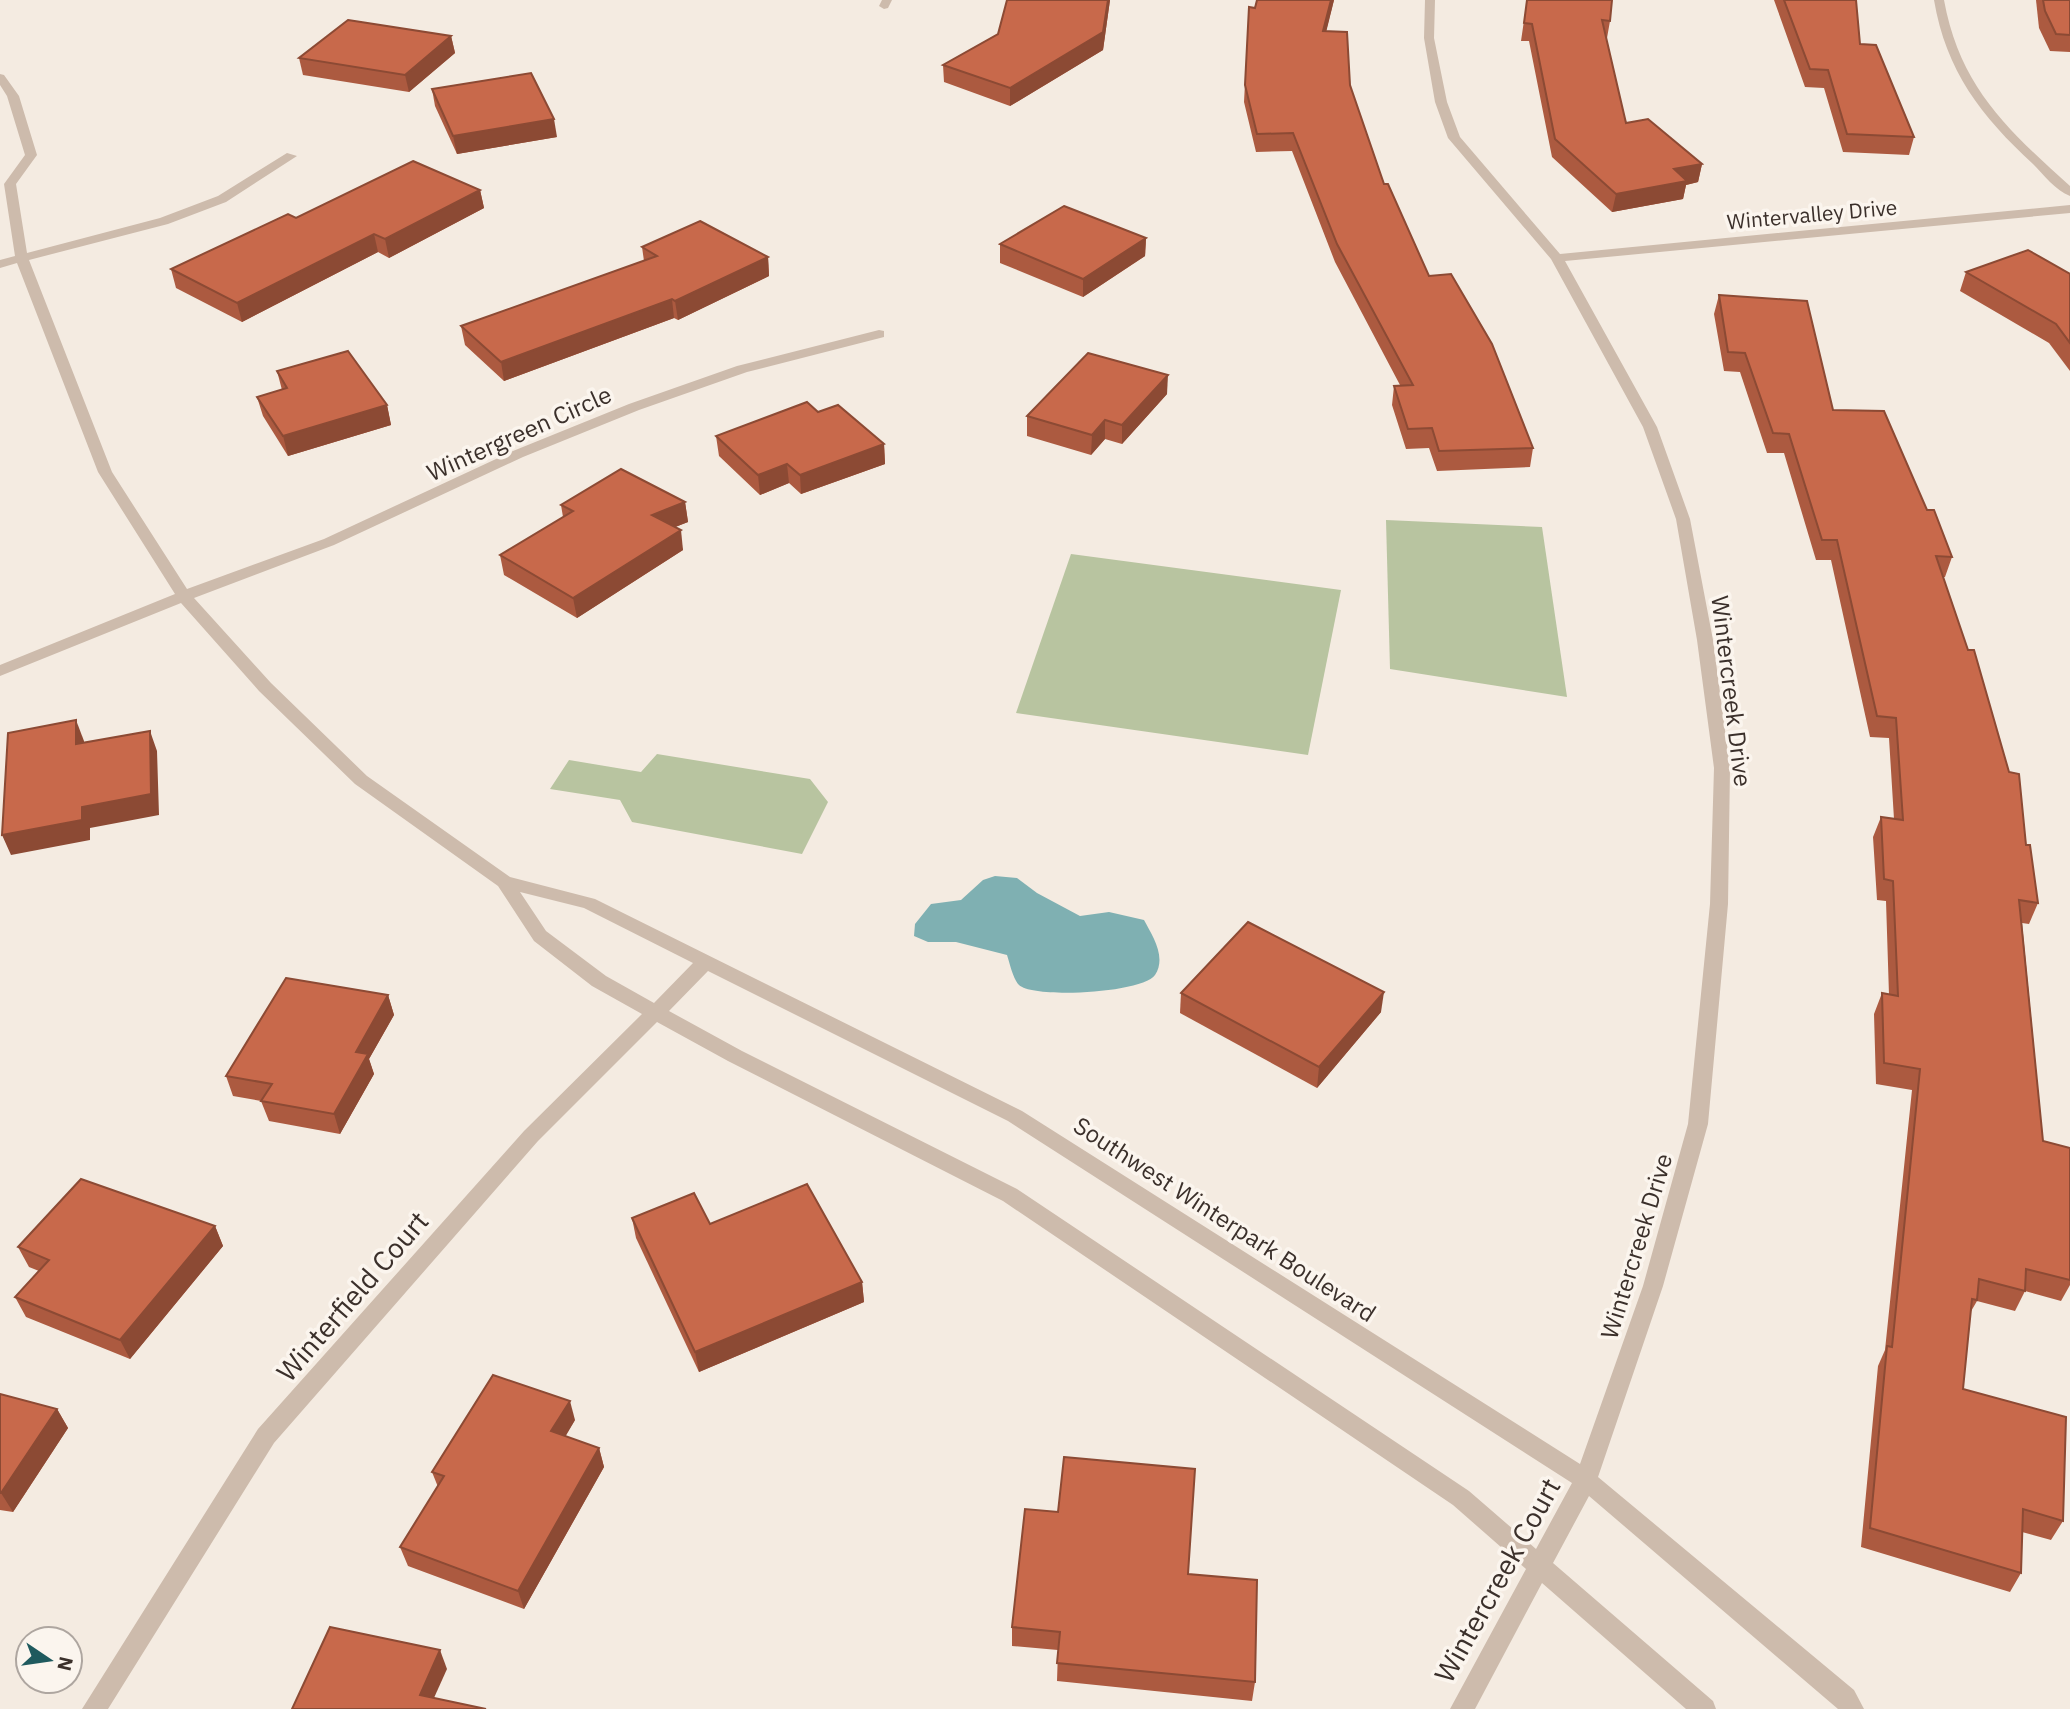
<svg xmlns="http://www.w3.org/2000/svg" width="2070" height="1709" viewBox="0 0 2070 1709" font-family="'IBM Plex Sans',sans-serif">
  <rect width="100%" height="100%" fill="#f4ebe1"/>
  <!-- green -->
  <g fill="#b8c4a0">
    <path d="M 1386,520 L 1542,527 L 1567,697 L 1390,669 Z"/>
    <path d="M 1071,554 L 1341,590 L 1308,755 L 1016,713 Z"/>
    <path d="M 657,754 L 810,779 L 828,802 L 802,854 L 632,822 L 620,800 L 550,789 L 569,760 L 641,772 Z"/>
  </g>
  <!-- water -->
  <path fill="#7fb0b2" d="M 995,876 L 1017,878 L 1037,893 L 1080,916 L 1109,912 L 1144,920 C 1152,935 1167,957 1155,975 C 1143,993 1034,999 1019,985 C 1013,979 1010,964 1007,955 L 956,942 L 928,942 L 914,936 L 915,924 L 931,904 L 961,900 L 983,880 Z"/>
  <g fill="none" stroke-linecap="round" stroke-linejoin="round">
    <!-- street -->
    <g fill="#cdbbac" fill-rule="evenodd">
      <path d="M 882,0 L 892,0 L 888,8 L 884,9 L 879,6 Z"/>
      <path d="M 1425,0 L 1435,0 L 1434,38 L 1447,102 L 1460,137 L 1560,254 L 2070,205 L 2070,213 L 1565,261 L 1657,427 L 1690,519 L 1713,640 L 1730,768 L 1728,904 L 1708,1124 L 1663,1286 L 1598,1477 L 1854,1690 L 1864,1709 L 1838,1709 L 1589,1496 L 1553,1563 L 1713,1701 L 1716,1709 L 1686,1709 L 1542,1583 L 1475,1709 L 1450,1709 L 1526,1569 L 1453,1505 L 1003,1201 L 728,1061 L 657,1022 L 538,1141 L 274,1443 L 108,1709 L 82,1709 L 258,1429 L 524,1131 L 642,1014 L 592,986 L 534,941 L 498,886 L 355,784 L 259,691 L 181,603 L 0,676 L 0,665 L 175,594 L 98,472 L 17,263 L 0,268 L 0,260 L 15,256 L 4,184 L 25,155 L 7,96 L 0,85 L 0,74 L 4,75 L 19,96 L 37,155 L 16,184 L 27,253 L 160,218 L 218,196 L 287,153 L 297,156 L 226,202 L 168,224 L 29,260 L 112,472 L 187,589 L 324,539 L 513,451 L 629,404 L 737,366 L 879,330 L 884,331 L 884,337 L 747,372 L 639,410 L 523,457 L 334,545 L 194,598 L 271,683 L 367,776 L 510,877 L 595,899 L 1022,1111 L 1580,1464 L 1643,1286 L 1688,1124 L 1710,904 L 1714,768 L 1697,640 L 1676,519 L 1643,427 L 1551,259 L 1448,138 L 1435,102 L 1424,38 ZM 520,892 L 584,908 L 693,963 L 654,1003 L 606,976 L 546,931 ZM 708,971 L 1008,1121 L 1572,1483 L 1536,1549 L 1469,1491 L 1017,1189 L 742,1051 L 669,1011 Z"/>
      <path d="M 1934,0 L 1944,0 C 1960,87 2007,129 2070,186 L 2070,196 C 2056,191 2043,174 2033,164 C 1981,116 1946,71 1934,0 Z"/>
    </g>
  </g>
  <!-- wall -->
  <g fill="#ac5a40">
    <path d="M 1007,0 L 1110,0 L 1103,50 L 1010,106 L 944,82 L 943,65 L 998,34 Z"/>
    <path d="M 1257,0 L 1334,0 L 1326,31 L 1350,85 L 1384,184 L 1429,276 L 1533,448 L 1530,467 L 1437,471 L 1429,448 L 1406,449 L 1392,405 L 1394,386 L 1400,385 L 1335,262 L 1292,151 L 1256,152 L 1244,102 L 1249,7 L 1255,8 Z"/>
    <path d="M 1527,0 L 1610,21 L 1607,38 L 1606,38 L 1626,123 L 1702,164 L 1698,182 L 1686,185 L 1683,199 L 1612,212 L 1552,157 L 1529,41 L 1521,41 Z"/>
    <path d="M 1774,0 L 1856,0 L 1860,44 L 1914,137 L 1909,155 L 1843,152 L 1824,88 L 1805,87 Z"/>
    <path d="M 2036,0 L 2070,0 L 2070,52 L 2050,51 L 2039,28 Z"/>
    <path d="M 451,36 L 455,53 L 409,92 L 303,75 L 299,58 Z"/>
    <path d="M 432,89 L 557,137 L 457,154 L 435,106 Z"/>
    <path d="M 480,190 L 484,208 L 389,258 L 378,252 L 242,322 L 176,288 L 171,269 L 296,218 Z"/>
    <path d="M 1146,238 L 1145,256 L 1083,297 L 1000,263 L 1000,244 Z"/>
    <path d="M 642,247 L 768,257 L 769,276 L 678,320 L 674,318 L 504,381 L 465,345 L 461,326 L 644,261 Z"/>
    <path d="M 1966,272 L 2070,274 L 2070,371 L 2049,343 L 1960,291 Z"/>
    <path d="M 1719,295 L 1833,410 L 1927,510 L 1952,557 L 1945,577 L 1943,577 L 2026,845 L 2038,903 L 2029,924 L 2022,923 L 2043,1141 L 2070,1148 L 2070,1285 L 2061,1301 L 2025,1291 L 2015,1311 L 1977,1301 L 1970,1313 L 1963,1389 L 2063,1521 L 2051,1540 L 2022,1532 L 2021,1573 L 2010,1592 L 1861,1547 L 1878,1366 L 1885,1350 L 1912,1090 L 1876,1084 L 1874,1014 L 1882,993 L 1889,995 L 1886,901 L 1877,900 L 1873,837 L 1881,817 L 1894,819 L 1889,738 L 1870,737 L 1831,560 L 1816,560 L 1784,453 L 1767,453 L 1740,372 L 1724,371 L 1714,314 Z"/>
    <path d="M 277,371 L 387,405 L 391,425 L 288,456 L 263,416 L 257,397 L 282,390 Z"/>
    <path d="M 1167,394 L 1122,444 L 1105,439 L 1091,455 L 1027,436 L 1027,416 Z"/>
    <path d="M 818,412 L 884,444 L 885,464 L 801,494 L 789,483 L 760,495 L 719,456 L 716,436 Z"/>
    <path d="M 685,502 L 688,522 L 675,527 L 683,550 L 577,618 L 504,575 L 500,555 L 563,517 L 561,505 Z"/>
    <path d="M 1181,993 L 1381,1012 L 1317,1088 L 1180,1013 Z"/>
    <path d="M 388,995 L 394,1015 L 369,1059 L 374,1074 L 340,1134 L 269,1121 L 261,1101 L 233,1096 L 226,1076 Z"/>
    <path d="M 632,1218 L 710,1224 L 862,1282 L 864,1302 L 699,1372 L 636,1238 Z"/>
    <path d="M 215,1226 L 223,1246 L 130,1359 L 26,1317 L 15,1297 L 39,1271 L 29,1267 L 18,1247 Z"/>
    <path d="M 0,1394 L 57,1409 L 68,1428 L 13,1512 L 0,1510 Z"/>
    <path d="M 575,1420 L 565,1436 L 599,1448 L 604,1467 L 524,1609 L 408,1566 L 400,1547 L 438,1487 L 432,1472 Z"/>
    <path d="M 1188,1574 L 1255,1682 L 1252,1701 L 1057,1681 L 1058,1650 L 1012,1646 L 1012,1627 Z"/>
  </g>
  <!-- shaded-wall -->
  <g fill="#8c4a34">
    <path d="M 1108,0 L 1110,0 L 1103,50 L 1010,106 L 1010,88 Z"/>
    <path d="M 1331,0 L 1334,0 L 1322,49 L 1323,31 Z"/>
    <path d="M 451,36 L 455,53 L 409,92 L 405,75 Z"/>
    <path d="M 554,119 L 557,137 L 457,154 L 453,136 Z"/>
    <path d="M 1702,164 L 1698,182 L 1686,185 L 1683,199 L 1612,212 L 1616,194 L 1674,169 Z"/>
    <path d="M 480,190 L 484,208 L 389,258 L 385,239 Z"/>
    <path d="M 374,234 L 378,252 L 242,322 L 237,303 Z"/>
    <path d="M 1146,238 L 1145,256 L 1083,297 L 1083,279 Z"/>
    <path d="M 768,257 L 769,276 L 678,320 L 675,301 Z"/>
    <path d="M 672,299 L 674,318 L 504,381 L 501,362 Z"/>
    <path d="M 1168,375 L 1167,394 L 1122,444 L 1122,425 Z"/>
    <path d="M 387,405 L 391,425 L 288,456 L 283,436 Z"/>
    <path d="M 1105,420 L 1105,439 L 1091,455 L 1092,435 Z"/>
    <path d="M 884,444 L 885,464 L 801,494 L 800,475 Z"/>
    <path d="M 787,464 L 789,483 L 760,495 L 758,475 Z"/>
    <path d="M 685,502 L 688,522 L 655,535 L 652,515 Z"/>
    <path d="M 681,530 L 683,550 L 577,618 L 573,598 Z"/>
    <path d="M 76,720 L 84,741 L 84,764 L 76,744 Z"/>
    <path d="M 150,731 L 157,751 L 159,815 L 90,828 L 90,840 L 11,855 L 2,835 Z"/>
    <path d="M 1384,992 L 1381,1012 L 1317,1088 L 1319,1067 Z"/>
    <path d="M 388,995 L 394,1015 L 369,1059 L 374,1074 L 340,1134 L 334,1114 L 356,1052 Z"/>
    <path d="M 215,1226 L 223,1246 L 130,1359 L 120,1340 Z"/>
    <path d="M 862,1282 L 864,1302 L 699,1372 L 695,1352 Z"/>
    <path d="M 570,1401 L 575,1420 L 557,1451 L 551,1431 Z"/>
    <path d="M 57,1409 L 68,1428 L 13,1512 L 1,1493 Z"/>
    <path d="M 599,1448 L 604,1467 L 524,1609 L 518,1591 Z"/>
    <path d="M 440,1650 L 447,1669 L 429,1709 L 420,1695 Z"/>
  </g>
  <!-- building -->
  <g fill="#c8694b" stroke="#8c4a34" stroke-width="2">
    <path d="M 1007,0 L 1108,0 L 1103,32 L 1010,88 L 943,65 L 998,34 Z"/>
    <path d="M 1257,0 L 1331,0 L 1323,31 L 1347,32 L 1350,85 L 1384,184 L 1388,184 L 1429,276 L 1451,274 L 1492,344 L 1533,448 L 1439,451 L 1432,428 L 1408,429 L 1394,386 L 1413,385 L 1337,244 L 1293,133 L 1257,134 L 1245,85 L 1249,7 L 1255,8 Z"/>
    <path d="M 1527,0 L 1612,0 L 1610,21 L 1602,20 L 1626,123 L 1648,119 L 1702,164 L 1674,169 L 1687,181 L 1616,194 L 1555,139 L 1532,24 L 1524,23 Z"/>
    <path d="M 1784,0 L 1856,0 L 1860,44 L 1876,45 L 1914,137 L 1847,134 L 1828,70 L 1810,69 Z"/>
    <path d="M 2043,0 L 2070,0 L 2070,35 L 2056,34 L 2045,11 Z"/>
    <path d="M 348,20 L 451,36 L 405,75 L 299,58 Z"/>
    <path d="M 531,73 L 554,119 L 453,136 L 432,89 Z"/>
    <path d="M 413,161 L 480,190 L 385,239 L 374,234 L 237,303 L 171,269 L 288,214 L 296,218 Z"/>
    <path d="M 1064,206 L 1146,238 L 1083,279 L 1000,244 Z"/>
    <path d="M 700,221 L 768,257 L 675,301 L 672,299 L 501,362 L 461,326 L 657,256 L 642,247 Z"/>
    <path d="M 2028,250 L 2070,274 L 2070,343 L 2056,324 L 1966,272 Z"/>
    <path d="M 1719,295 L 1807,301 L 1833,410 L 1884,411 L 1927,510 L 1934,510 L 1952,557 L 1936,556 L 1968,650 L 1974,650 L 2009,772 L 2019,774 L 2026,845 L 2030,845 L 2038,903 L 2019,900 L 2043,1141 L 2070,1148 L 2070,1280 L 2026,1269 L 2025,1291 L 1979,1279 L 1977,1300 L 1972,1299 L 1963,1389 L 2066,1417 L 2063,1521 L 2023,1509 L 2021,1573 L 1870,1528 L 1887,1346 L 1892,1347 L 1920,1069 L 1884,1063 L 1882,993 L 1898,996 L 1893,881 L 1884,879 L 1881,817 L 1903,820 L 1896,718 L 1877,716 L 1837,540 L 1822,540 L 1789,434 L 1773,433 L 1745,353 L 1728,352 Z"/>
    <path d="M 348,351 L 387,405 L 283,436 L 257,397 L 287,388 L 277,371 Z"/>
    <path d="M 1088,353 L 1168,375 L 1122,425 L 1105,420 L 1092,435 L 1027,416 Z"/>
    <path d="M 807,402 L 818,412 L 838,405 L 884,444 L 800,475 L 787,464 L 758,475 L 716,436 Z"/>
    <path d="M 621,469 L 685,502 L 652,515 L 681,530 L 573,598 L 500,555 L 573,511 L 561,505 Z"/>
    <path d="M 76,720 L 76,744 L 150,731 L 151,794 L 82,807 L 82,820 L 2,835 L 8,733 Z"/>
    <path d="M 1248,922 L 1384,992 L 1319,1067 L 1181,993 Z"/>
    <path d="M 286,978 L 388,995 L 356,1052 L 368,1054 L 334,1114 L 261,1101 L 272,1084 L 226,1076 Z"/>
    <path d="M 81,1179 L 215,1226 L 120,1340 L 15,1297 L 49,1260 L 18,1247 Z"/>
    <path d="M 807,1184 L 862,1282 L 695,1352 L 632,1218 L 694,1193 L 710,1224 Z"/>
    <path d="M 493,1375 L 570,1401 L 551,1431 L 599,1448 L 518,1591 L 400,1547 L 444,1476 L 432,1472 Z"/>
    <path d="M 0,1394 L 57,1409 L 1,1493 L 0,1493 Z"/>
    <path d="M 1064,1457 L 1195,1469 L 1188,1574 L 1257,1580 L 1255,1682 L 1057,1663 L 1060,1632 L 1012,1627 L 1025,1509 L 1058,1512 Z"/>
    <path d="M 330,1627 L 440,1650 L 420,1695 L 486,1709 L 292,1709 Z"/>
  </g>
  <g text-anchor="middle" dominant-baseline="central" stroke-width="7" stroke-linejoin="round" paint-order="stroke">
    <!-- far-street labels -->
    <g font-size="21" fill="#3b302b" stroke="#fbf5ee">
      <text transform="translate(1812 214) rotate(-5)">Wintervalley Drive</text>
    </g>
    <!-- street labels -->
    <g font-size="24" fill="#3b302b" stroke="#fbf5ee">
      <text transform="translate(519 433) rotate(-24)">Wintergreen Circle</text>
      <text transform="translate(1732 691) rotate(83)">Wintercreek Drive</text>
      <text transform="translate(1225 1219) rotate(33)">Southwest Winterpark Boulevard</text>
      <text transform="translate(1636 1246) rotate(-73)">Wintercreek Drive</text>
    </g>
    <!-- near-street labels -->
    <g font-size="28" fill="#3b302b" stroke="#fbf5ee">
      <text transform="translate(352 1296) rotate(-49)">Winterfield Court</text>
      <text transform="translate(1497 1580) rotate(-61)">Wintercreek Court</text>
    </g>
  </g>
  <!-- north arrow -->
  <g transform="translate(49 1660) rotate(103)"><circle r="33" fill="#fbf5ee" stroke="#aea6a0" stroke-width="2"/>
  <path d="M0-5L12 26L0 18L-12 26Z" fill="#1f5a5e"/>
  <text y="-10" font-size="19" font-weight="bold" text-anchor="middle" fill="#3b302b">N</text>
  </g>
</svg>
